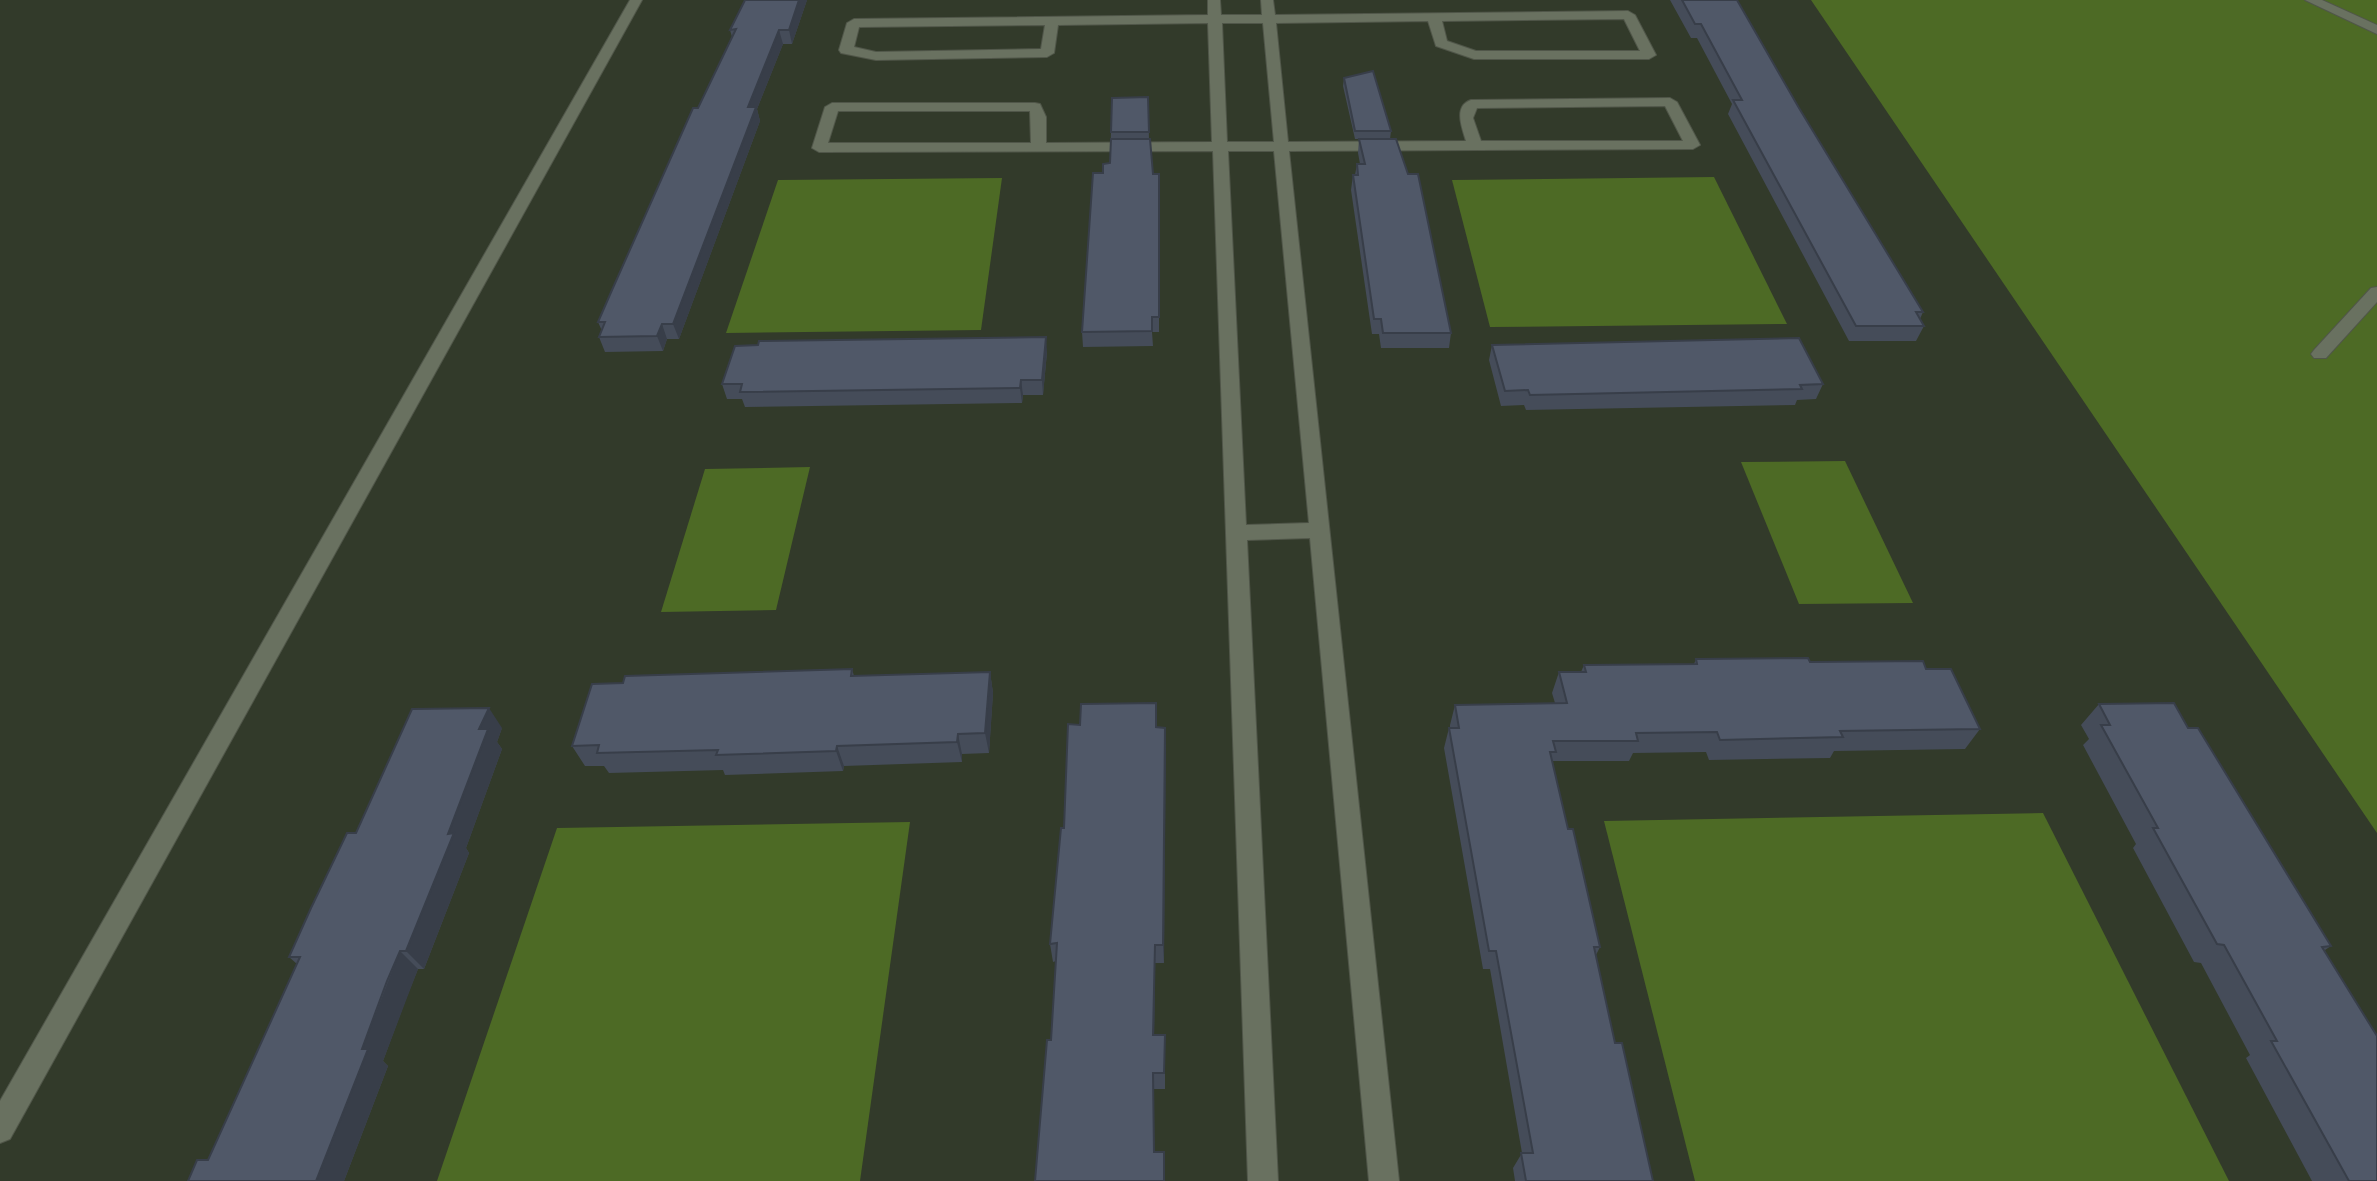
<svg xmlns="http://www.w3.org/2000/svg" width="2377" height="1181" viewBox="0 0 2377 1181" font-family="Bitter,serif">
  <rect width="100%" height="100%" fill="#323a2a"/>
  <!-- green -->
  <g fill="#4d6a25">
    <path d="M 1811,0 L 2377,0 L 2377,833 Z"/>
    <path d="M 1714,177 L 1787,324 L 1490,327 L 1452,180 Z"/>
    <path d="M 1002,178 L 981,330 L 726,333 L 778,180 Z"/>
    <path d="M 1845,461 L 1913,603 L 1799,604 L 1741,462 Z"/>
    <path d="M 810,467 L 776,610 L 661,612 L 705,469 Z"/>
    <path d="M 2043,813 L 2229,1181 L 1695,1181 L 1604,821 Z"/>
    <path d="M 910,822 L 860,1181 L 437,1181 L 557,828 Z"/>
  </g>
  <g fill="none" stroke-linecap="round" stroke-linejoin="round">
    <defs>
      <g id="lane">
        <path d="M 630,0 L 642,0 L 10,1139 L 0,1143 L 0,1101 Z"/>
        <path d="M 1208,0 L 1220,0 L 1221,15 L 1262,15 L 1261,0 L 1273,0 L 1275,15 L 1628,11 L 1635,15 L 1656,55 L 1649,59 L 1474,59 L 1436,46 L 1428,21 L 1276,23 L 1288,142 L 1466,141 C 1462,128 1453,106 1471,100 L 1670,98 L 1677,102 L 1700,145 L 1693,149 L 1289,151 L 1399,1181 L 1369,1181 L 1310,538 L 1247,540 L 1278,1181 L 1248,1181 L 1213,151 L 819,152 L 812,148 L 825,107 L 832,103 L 1035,103 L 1040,104 L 1046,117 L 1046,143 L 1212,142 L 1208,23 L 1058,25 L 1054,53 L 1047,57 L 876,60 L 841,53 L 839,50 L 847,23 L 854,19 L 1208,15 ZM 1624,19 L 1640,51 L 1476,51 L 1447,41 L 1442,21 ZM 1222,23 L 1263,23 L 1274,142 L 1227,142 ZM 1045,25 L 1041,49 L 876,52 L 854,47 L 859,27 ZM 1665,106 L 1683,141 L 1481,141 L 1473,118 L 1477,108 ZM 838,111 L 1030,111 L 1031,143 L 828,143 ZM 1228,151 L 1274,151 L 1309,523 L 1246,525 Z"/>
      </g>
      <g id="street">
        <path d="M 2305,0 L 2322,0 L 2377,25 L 2377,34 Z"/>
        <path d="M 2377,287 L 2377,302 L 2326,358 L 2314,358 L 2311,354 L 2314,350 L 2371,288 Z"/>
      </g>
    </defs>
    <!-- lane casing -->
    <use href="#lane" stroke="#505649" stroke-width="2"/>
    <!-- street casing -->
    <use href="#street" stroke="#505649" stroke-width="2"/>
    <!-- lane -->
    <use href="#lane" fill="#697160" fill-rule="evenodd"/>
    <!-- street -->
    <use href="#street" fill="#697160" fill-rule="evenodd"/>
  </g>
  <!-- wall -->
  <g fill="#454c59">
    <path d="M 807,0 L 792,44 L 783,44 L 757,109 L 760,121 L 679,339 L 667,339 L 663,351 L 605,352 L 599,337 L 602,331 L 598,322 L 732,37 L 730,30 Z"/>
    <path d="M 1670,0 L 1737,0 L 1799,108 L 1923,312 L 1920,319 L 1924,326 L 1916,341 L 1849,341 L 1728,114 L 1732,104 L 1697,38 L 1691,38 Z"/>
    <path d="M 1344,78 L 1391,131 L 1390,139 L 1451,333 L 1449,348 L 1381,348 L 1379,334 L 1372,334 L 1351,190 L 1353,175 L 1355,175 L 1357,164 L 1360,164 L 1358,153 L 1359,139 L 1355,139 L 1343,86 Z"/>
    <path d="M 1148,97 L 1149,139 L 1153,174 L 1159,174 L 1159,332 L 1152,332 L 1153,346 L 1083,347 L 1082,332 L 1110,163 L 1111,132 Z"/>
    <path d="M 1492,345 L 1823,384 L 1816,399 L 1797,400 L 1795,405 L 1526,410 L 1524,405 L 1501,406 L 1489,360 Z"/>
    <path d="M 1047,352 L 1043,395 L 1023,395 L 1022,403 L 745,407 L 742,399 L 727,399 L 722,384 Z"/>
    <path d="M 1696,659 L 1810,662 L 1926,669 L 1980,729 L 1965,749 L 1834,751 L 1830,758 L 1709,760 L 1706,752 L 1633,753 L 1629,761 L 1552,761 L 1568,829 L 1600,947 L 1596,955 L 1615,1043 L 1653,1181 L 1515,1181 L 1513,1168 L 1522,1153 L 1490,969 L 1483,969 L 1444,748 L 1449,728 L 1450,728 L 1450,725 L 1455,705 L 1555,703 L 1552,693 L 1559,672 L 1581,672 L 1584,665 L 1694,664 Z"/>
    <path d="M 852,669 L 854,676 L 990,672 L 993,693 L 989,753 L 962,754 L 962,762 L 844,766 L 843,771 L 725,775 L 723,770 L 609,773 L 604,766 L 585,766 L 572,746 Z"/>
    <path d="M 2099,704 L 2188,728 L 2331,946 L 2325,950 L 2377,1181 L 2312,1181 L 2246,1058 L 2250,1055 L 2201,963 L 2194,962 L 2133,848 L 2136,844 L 2083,745 L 2089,739 L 2081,725 Z"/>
    <path d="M 1157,727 L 1165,728 L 1164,963 L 1155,963 L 1154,1035 L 1165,1035 L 1165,1089 L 1154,1089 L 1154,1152 L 1164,1152 L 1164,1181 L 1035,1181 L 1051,1040 L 1056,961 L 1053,962 L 1050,944 L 1064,828 Z"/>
    <path d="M 502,728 L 497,742 L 502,749 L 466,848 L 469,853 L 424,969 L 418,969 L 406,999 L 383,1061 L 388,1066 L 344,1181 L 188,1181 L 208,1160 L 297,964 L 289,957 Z"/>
  </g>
  <!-- shaded-wall -->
  <g fill="#383e49">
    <path d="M 799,0 L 807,0 L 792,44 L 789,30 Z"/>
    <path d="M 779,30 L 783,44 L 757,109 L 760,121 L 679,339 L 673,324 L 748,107 Z"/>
    <path d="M 662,324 L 667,339 L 663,351 L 657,336 Z"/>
    <path d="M 1046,337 L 1047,352 L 1043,395 L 1042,380 Z"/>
    <path d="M 1021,380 L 1023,395 L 1022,403 L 1020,388 Z"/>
    <path d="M 990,672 L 993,693 L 989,753 L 985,733 Z"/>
    <path d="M 489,708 L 502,728 L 497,742 L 502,749 L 466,848 L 469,853 L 424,969 L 406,951 L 448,834 L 479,729 Z"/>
    <path d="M 1165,728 L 1166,748 L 1164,963 L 1163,945 Z"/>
    <path d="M 958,734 L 962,754 L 962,762 L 957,742 Z"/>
    <path d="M 837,746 L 844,766 L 843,771 L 836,751 Z"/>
    <path d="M 1155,945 L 1155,963 L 1154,1052 L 1153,1035 Z"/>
    <path d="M 400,951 L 418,969 L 383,1061 L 388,1066 L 344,1181 L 316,1181 L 362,1049 Z"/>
  </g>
  <!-- building -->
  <g fill="#505868" stroke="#383e49" stroke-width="2">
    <path d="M 745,0 L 799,0 L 789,30 L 779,30 L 748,107 L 756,107 L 673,324 L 662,324 L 657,336 L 599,337 L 605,322 L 598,322 L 612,290 L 693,108 L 698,108 L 736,29 L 730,30 Z"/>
    <path d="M 1682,0 L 1737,0 L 1799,108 L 1923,312 L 1916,312 L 1924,326 L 1856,326 L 1733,100 L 1742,100 L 1701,24 L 1695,24 Z"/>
    <path d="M 1373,71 L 1391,131 L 1355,131 L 1344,78 Z"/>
    <path d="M 1148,97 L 1149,132 L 1111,132 L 1112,98 Z"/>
    <path d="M 1111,139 L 1150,139 L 1153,174 L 1159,174 L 1159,317 L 1152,317 L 1152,331 L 1082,332 L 1093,173 L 1103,173 L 1103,164 L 1110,163 Z"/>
    <path d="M 1359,139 L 1396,139 L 1408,174 L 1418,174 L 1451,333 L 1383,333 L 1381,319 L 1374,319 L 1353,175 L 1358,175 L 1357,164 L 1365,164 Z"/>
    <path d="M 1046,337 L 1042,380 L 1021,380 L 1020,388 L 740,392 L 742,384 L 722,384 L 735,346 L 758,345 L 759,341 Z"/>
    <path d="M 1799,338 L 1823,384 L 1800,385 L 1802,389 L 1530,395 L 1528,390 L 1505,391 L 1492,345 Z"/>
    <path d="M 1808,658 L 1810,662 L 1923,661 L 1926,669 L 1951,669 L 1980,729 L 1840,731 L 1843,737 L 1720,740 L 1717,732 L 1636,733 L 1638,741 L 1553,741 L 1556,752 L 1550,752 L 1568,829 L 1573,829 L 1600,947 L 1594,947 L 1615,1043 L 1622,1043 L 1653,1181 L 1526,1181 L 1521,1153 L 1533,1153 L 1496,951 L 1489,951 L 1449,728 L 1459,728 L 1455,705 L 1567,703 L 1559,672 L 1586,672 L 1584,665 L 1697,664 L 1696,659 Z"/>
    <path d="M 852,669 L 851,676 L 990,672 L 985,733 L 958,734 L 957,742 L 837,746 L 836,751 L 716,755 L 718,750 L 597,753 L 599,745 L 572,746 L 592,684 L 623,683 L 625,676 Z"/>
    <path d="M 1156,703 L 1156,727 L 1165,728 L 1163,945 L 1155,945 L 1153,1035 L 1165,1035 L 1164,1073 L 1153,1073 L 1154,1152 L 1164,1152 L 1164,1181 L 1035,1181 L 1047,1040 L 1051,1040 L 1057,943 L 1050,944 L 1061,828 L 1064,828 L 1068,724 L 1080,725 L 1081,704 Z"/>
    <path d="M 2174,703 L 2188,728 L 2198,728 L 2331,946 L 2322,947 L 2377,1036 L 2377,1181 L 2349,1181 L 2271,1041 L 2277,1041 L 2224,945 L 2217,944 L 2153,828 L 2158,828 L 2101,725 L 2110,725 L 2099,704 Z"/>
    <path d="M 489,708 L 479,729 L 488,729 L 448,834 L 454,833 L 406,951 L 400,951 L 387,981 L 362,1049 L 368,1049 L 316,1181 L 188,1181 L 197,1160 L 208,1160 L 300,957 L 289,957 L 311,908 L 347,833 L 356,833 L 412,709 Z"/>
  </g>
</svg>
